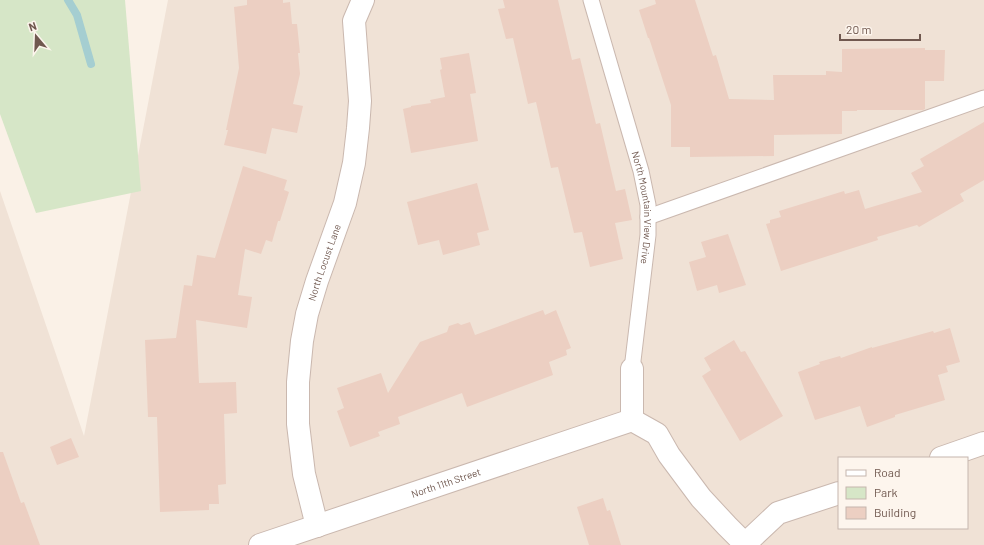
<svg xmlns="http://www.w3.org/2000/svg" width="984" height="545" viewBox="0 0 984 545" font-family="Barlow,sans-serif">
  <rect width="100%" height="100%" fill="#faf1e7"/>
  <!-- residential -->
  <path fill="#f0e2d6" fill-rule="evenodd" d="M 168,0 L 984,0 L 984,545 L 0,545 L 0,191 L 84,436 ZM 839,458 L 967,458 L 967,528 L 839,528 Z"/>
  <!-- green -->
  <path fill="#d6e6c7" d="M 0,0 L 125,0 L 141,191 L 36,213 L 0,114 Z"/>
  <g fill="none" stroke-linecap="round" stroke-linejoin="round">
    <!-- stream -->
    <path stroke="#a5ced1" stroke-width="8" d="M 68,0 L 77,15 L 91,64"/>
  </g>
  <!-- building -->
  <g fill="#eccfc2">
    <path d="M 247,0 L 283,0 L 283,3 L 290,2 L 292,24 L 297,24 L 300,53 L 298,53 L 300,74 L 293,104 L 303,106 L 297,133 L 272,128 L 266,154 L 224,145 L 228,130 L 226,130 L 239,68 L 234,7 L 247,5 Z"/>
    <path d="M 503,0 L 558,0 L 572,60 L 580,58 L 596,124 L 600,123 L 616,191 L 625,189 L 632,220 L 615,223 L 623,259 L 590,267 L 582,232 L 574,233 L 558,167 L 551,168 L 536,102 L 528,104 L 513,38 L 506,39 L 498,9 L 505,8 Z"/>
    <path d="M 655,0 L 695,0 L 713,56 L 716,55 L 729,99 L 774,100 L 773,75 L 826,75 L 826,71 L 842,72 L 842,49 L 925,48 L 925,50 L 945,50 L 944,81 L 925,81 L 925,109 L 923,110 L 857,110 L 857,111 L 842,111 L 842,134 L 774,135 L 774,156 L 690,157 L 690,147 L 671,147 L 671,105 L 649,38 L 648,38 L 639,10 L 656,4 Z"/>
    <path d="M 469,53 L 476,93 L 470,94 L 478,141 L 411,153 L 403,109 L 411,107 L 411,106 L 431,103 L 430,100 L 445,97 L 440,70 L 442,69 L 440,58 Z"/>
    <path d="M 984,122 L 984,180 L 960,194 L 964,201 L 919,227 L 917,225 L 877,237 L 878,240 L 781,271 L 766,224 L 770,223 L 770,220 L 781,217 L 779,211 L 844,191 L 845,194 L 859,190 L 865,209 L 922,192 L 911,173 L 924,166 L 920,159 Z"/>
    <path d="M 243,166 L 287,180 L 284,190 L 289,192 L 280,221 L 278,221 L 272,242 L 266,240 L 261,254 L 245,249 L 238,295 L 252,297 L 247,328 L 196,320 L 199,383 L 236,382 L 237,413 L 224,414 L 226,484 L 218,485 L 219,504 L 209,504 L 209,510 L 160,512 L 157,417 L 148,417 L 145,340 L 176,338 L 184,285 L 192,286 L 197,255 L 215,258 Z"/>
    <path d="M 477,183 L 489,230 L 477,233 L 480,245 L 443,255 L 439,240 L 418,245 L 407,202 Z"/>
    <path d="M 728,234 L 746,285 L 719,293 L 717,285 L 697,291 L 689,262 L 706,257 L 701,242 Z"/>
    <path d="M 543,310 L 545,315 L 556,310 L 571,348 L 566,350 L 567,355 L 549,362 L 553,375 L 467,407 L 462,393 L 398,417 L 400,424 L 378,432 L 380,436 L 350,447 L 337,411 L 344,408 L 337,388 L 381,373 L 388,393 L 420,342 L 447,332 L 449,326 L 458,323 L 461,325 L 470,322 L 475,335 Z"/>
    <path d="M 950,328 L 960,362 L 946,366 L 948,372 L 938,375 L 945,400 L 895,415 L 895,417 L 867,427 L 860,406 L 815,420 L 798,372 L 820,364 L 819,362 L 840,356 L 841,358 L 872,347 L 872,348 L 933,331 L 934,333 Z"/>
    <path d="M 734,340 L 741,352 L 745,351 L 783,416 L 740,441 L 702,376 L 711,370 L 704,358 Z"/>
    <path d="M 71,438 L 79,457 L 57,465 L 50,447 Z"/>
    <path d="M 0,452 L 3,452 L 21,503 L 24,502 L 40,545 L 0,545 Z"/>
    <path d="M 603,498 L 607,511 L 610,510 L 621,545 L 589,545 L 577,507 Z"/>
  </g>
  <g fill="none" stroke-linecap="round" stroke-linejoin="round">
    <defs>
      <g id="lane">
        <path id="s1" d="M 591,0 L 641,171 L 648,205 L 648,235 L 632,369"/>
        <path d="M 648,217 L 984,98"/>
      </g>
      <g id="street">
        <path d="M 632,369 L 632,420"/>
        <path d="M 632,420 L 657,434 L 669,455 L 701,498 L 727,526 L 746,545"/>
        <path d="M 941,458 L 984,443"/>
        <path id="s2" d="M 317,526 L 304,474 L 298,424 L 298,382 L 302,341 L 307,314 L 317,281 L 345,203 L 354,163 L 358,128 L 360,101 L 354,21 L 363,0"/>
        <path d="M 745,544 L 778,513 L 839,493"/>
        <path id="s3" d="M 260,545 L 632,420"/>
      </g>
    </defs>
    <!-- lane casing -->
    <use href="#lane" stroke="#cab8af" stroke-width="17"/>
    <!-- street casing -->
    <use href="#street" stroke="#cab8af" stroke-width="24"/>
    <!-- lane -->
    <use href="#lane" stroke="#fff" stroke-width="15"/>
    <!-- street -->
    <use href="#street" stroke="#fff" stroke-width="22"/>
  </g>
  <g text-anchor="middle" dominant-baseline="central" stroke-width="3" stroke-linejoin="round" paint-order="stroke">
    <!-- street labels -->
    <g font-size="10" fill="#70584f" stroke="#fdf5ed">
      <text stroke="none"><textPath href="#s1" startOffset="215">North Mountain View Drive</textPath></text>
      <text stroke="none"><textPath href="#s2" startOffset="269">North Locust Lane</textPath></text>
      <text stroke="none"><textPath href="#s3" startOffset="196">North 11th Street</textPath></text>
    </g>
  </g>
  <!-- legend -->
  <rect x="838" y="457" width="130" height="72" fill="#fdf5ed" stroke="#c5b6ae"/>
  <rect x="846" y="470" width="20" height="6" fill="#ffffff" stroke="#c5b6ae"/>
  <text x="874" y="477" font-size="12" fill="#70584f">Road</text>
  <rect x="846" y="487" width="20" height="12" fill="#d6e6c7" stroke="#c5b6ae"/>
  <text x="874" y="497" font-size="12" fill="#70584f">Park</text>
  <rect x="846" y="507" width="20" height="12" fill="#eccfc2" stroke="#c5b6ae"/>
  <text x="874" y="517" font-size="12" fill="#70584f">Building</text>
  <!-- north arrow -->
  <g transform="translate(36 36) rotate(341)" stroke="#fdf5ed" stroke-width="3" paint-order="stroke">
  <path d="M0-3L7 15L0 10L-7 15Z" fill="#70584f"/>
  <text y="-6" font-size="11" font-weight="bold" text-anchor="middle" fill="#70584f">N</text>
  </g>
  <!-- scale -->
  <path d="M840 34v6h80v-6" fill="none" stroke="#70584f" stroke-width="2"/>
  <text x="846" y="34" font-size="12" fill="#70584f" stroke="#fdf5ed" stroke-width="3" paint-order="stroke">20 m</text>
</svg>
